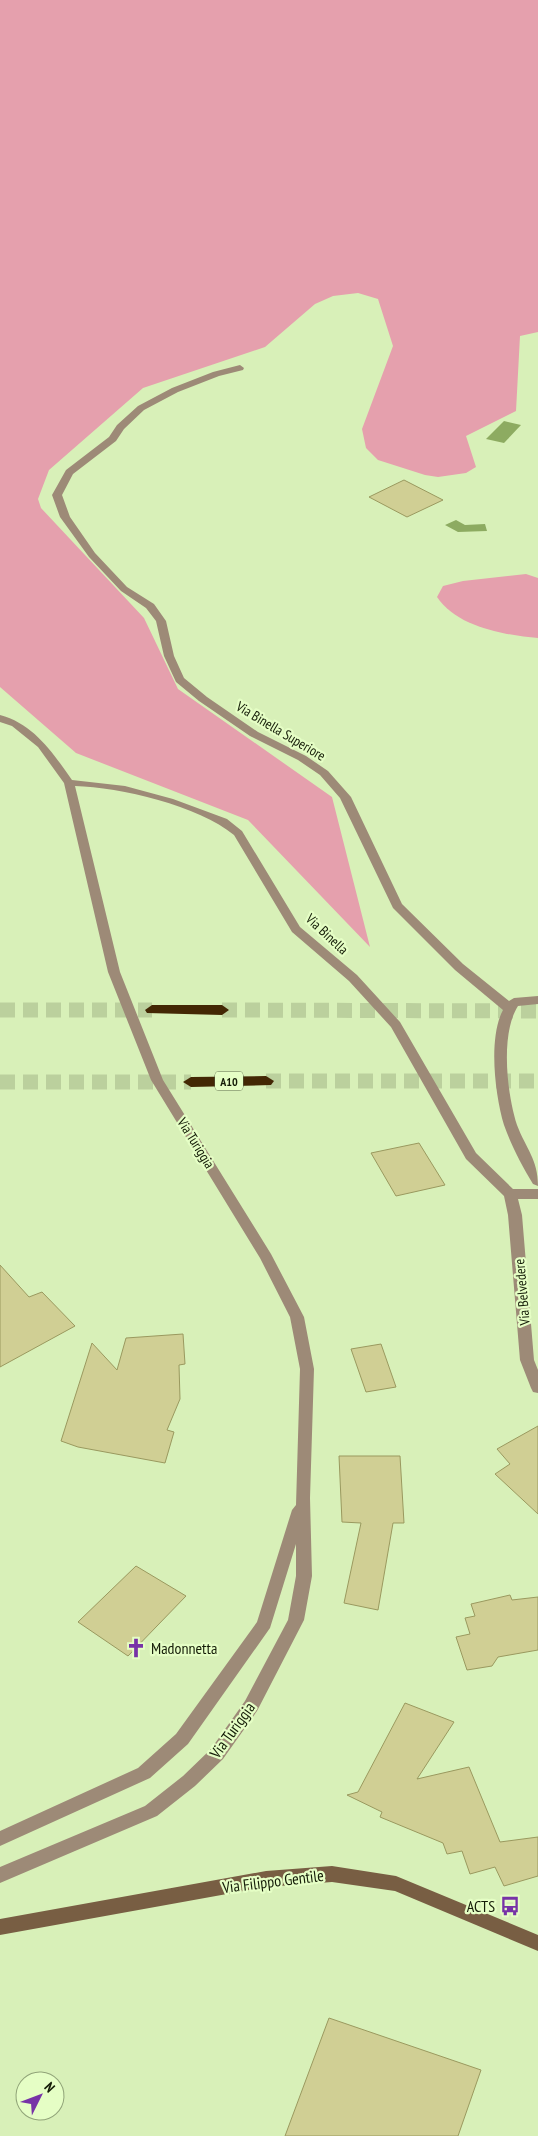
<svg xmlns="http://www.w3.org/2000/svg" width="538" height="2136" viewBox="0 0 538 2136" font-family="'PT Sans Narrow',sans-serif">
  <rect width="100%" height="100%" fill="#d8f0b8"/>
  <!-- green -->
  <g fill="#e5a0ad">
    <path d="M 0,0 L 538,0 L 538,332 L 520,336 L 516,411 L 466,436 L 476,467 L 466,473 L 438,477 L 425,475 L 378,460 L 366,448 L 362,429 L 393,346 L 378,299 L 358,293 L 333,296 L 315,304 L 265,347 L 143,388 L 49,470 L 38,499 L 41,508 L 144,618 L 178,689 L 332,797 L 370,947 L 248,820 L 76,753 L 0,687 Z"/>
    <path d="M 526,574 L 538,578 L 538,638 C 504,635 457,627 437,597 L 443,586 L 463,581 Z"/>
  </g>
  <!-- water -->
  <g fill="#8dab61">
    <path d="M 504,421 L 521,425 L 504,443 L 486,439 Z"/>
    <path d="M 456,520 L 465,525 L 485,524 L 487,531 L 458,532 L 445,525 Z"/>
  </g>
  <!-- building -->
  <g fill="#d0cf94" stroke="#9a995f">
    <path d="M 404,480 L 443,500 L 407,517 L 369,497 Z"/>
    <path d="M 419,1143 L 445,1185 L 396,1196 L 371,1153 Z"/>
    <path d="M 0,1265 L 29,1297 L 42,1292 L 75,1326 L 0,1367 Z"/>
    <path d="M 183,1334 L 185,1364 L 179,1365 L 180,1399 L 167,1430 L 174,1432 L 165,1463 L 78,1447 L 61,1441 L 92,1343 L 117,1370 L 126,1338 Z"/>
    <path d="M 381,1344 L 396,1387 L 366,1392 L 351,1349 Z"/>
    <path d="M 538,1426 L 538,1514 L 495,1474 L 510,1464 L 497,1449 Z"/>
    <path d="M 339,1456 L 400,1456 L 404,1523 L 393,1523 L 378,1610 L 344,1603 L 361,1523 L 342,1522 Z"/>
    <path d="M 136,1566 L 186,1596 L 128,1656 L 78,1622 Z"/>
    <path d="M 510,1595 L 512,1600 L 538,1597 L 538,1650 L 498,1657 L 492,1666 L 467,1670 L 456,1637 L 470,1634 L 465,1618 L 475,1616 L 471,1604 Z"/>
    <path d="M 405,1703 L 454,1722 L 417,1779 L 469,1767 L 500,1842 L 538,1837 L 538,1876 L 504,1886 L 495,1867 L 470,1874 L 462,1851 L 447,1854 L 443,1843 L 380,1817 L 382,1812 L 347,1795 L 358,1792 Z"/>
    <path d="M 329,2018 L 481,2070 L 458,2136 L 285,2136 Z"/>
  </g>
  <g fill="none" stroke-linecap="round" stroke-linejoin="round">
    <!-- highway-tunnel -->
    <g stroke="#bbd09d" stroke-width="15" stroke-dasharray="15 8" stroke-linecap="butt">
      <path d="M 0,1010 L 152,1010"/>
      <path d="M 222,1010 L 538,1011"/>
      <path d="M 266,1081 L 538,1081"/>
      <path d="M 0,1082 L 191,1082"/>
    </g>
    <!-- street -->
    <g fill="#9d8a77" fill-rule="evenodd">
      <path d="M 240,365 L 244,368 L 243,370 L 219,376 L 178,392 L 144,410 L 124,429 L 116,441 L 73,474 L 62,495 L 70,517 L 95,553 L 127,587 L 154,604 L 166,621 L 174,656 L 184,678 L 207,697 L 258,732 L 306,756 L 328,771 L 351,797 L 402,904 L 463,964 L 509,1001 L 514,998 L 538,996 L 538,1004 L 518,1006 C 500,1034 507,1094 517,1125 C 526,1149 538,1159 538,1186 L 533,1184 C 522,1166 511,1145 504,1125 C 495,1095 488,1038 503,1010 L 455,970 L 393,908 L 340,798 L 320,775 L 298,760 L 250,736 L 199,701 L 176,682 L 164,656 L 156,621 L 146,608 L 121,591 L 89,557 L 60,517 L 52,495 L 66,470 L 109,437 L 117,425 L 138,406 L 172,388 L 213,372 Z"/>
      <path d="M 0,715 C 34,724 53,753 72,780 L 125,786 L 173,799 L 227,819 L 242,831 L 300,927 L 357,975 L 400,1022 L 476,1153 L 513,1189 L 538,1189 L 538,1199 L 518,1199 L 522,1215 L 534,1360 L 538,1370 L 538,1393 L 533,1392 L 531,1388 L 520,1360 L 508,1215 L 504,1196 L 466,1159 L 391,1027 L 349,981 L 292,932 L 234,835 C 199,806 120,787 75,786 L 120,972 L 163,1080 L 271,1254 L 304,1317 L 314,1369 L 310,1498 L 312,1576 L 304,1620 L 257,1711 L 223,1759 L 195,1786 L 157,1816 L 0,1883 L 0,1867 L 145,1806 L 183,1776 L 211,1749 L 245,1701 L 288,1620 L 296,1576 L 296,1544 L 270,1628 L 188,1744 L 150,1778 L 0,1846 L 0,1831 L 138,1768 L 176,1734 L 257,1622 L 292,1510 L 296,1505 L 300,1369 L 290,1317 L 260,1258 L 151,1080 L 108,972 L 64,783 L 38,747 L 12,726 L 0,722 Z"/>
    </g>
    <!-- secondary -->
    <path fill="#785e43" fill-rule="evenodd" d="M 332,1866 L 396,1876 L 538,1935 L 538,1951 L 395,1891 L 332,1882 L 266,1887 L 0,1935 L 0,1919 L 266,1871 Z"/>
    <!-- highway -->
    <g fill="#432704" fill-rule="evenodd">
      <path d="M 152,1005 L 222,1005 L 229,1010 L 222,1015 L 147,1013 L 145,1010 Z"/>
      <path d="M 266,1076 L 274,1081 L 271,1085 L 191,1087 L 183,1082 L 191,1077 Z"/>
    </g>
  </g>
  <!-- icons -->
  <defs>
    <symbol id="church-bare" viewBox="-9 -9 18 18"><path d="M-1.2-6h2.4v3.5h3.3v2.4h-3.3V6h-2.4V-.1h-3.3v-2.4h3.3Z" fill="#7733a7" stroke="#e5fec5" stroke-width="2.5" paint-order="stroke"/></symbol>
    <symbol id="bus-bare" viewBox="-9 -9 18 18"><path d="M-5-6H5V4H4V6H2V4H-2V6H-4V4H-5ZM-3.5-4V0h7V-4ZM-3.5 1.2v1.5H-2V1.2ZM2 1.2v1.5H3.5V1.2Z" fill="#7733a7" stroke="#e5fec5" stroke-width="2.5" paint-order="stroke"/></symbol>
  </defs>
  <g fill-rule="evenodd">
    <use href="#church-bare" x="122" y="1634" width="28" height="28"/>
    <use href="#bus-bare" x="496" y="1892" width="28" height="28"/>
  </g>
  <g text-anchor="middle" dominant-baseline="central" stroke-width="4.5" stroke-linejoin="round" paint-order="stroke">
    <!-- shield labels -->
    <rect fill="#e5fec5" stroke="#536040" stroke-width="1" x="215" y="1071.5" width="28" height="19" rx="4"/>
    <g font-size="12" font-weight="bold" fill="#141c07">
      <text x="229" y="1081">A10</text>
    </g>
    <!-- street labels -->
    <g font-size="14" fill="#141c07" stroke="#e5fec5">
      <text transform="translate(281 731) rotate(31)">Via Binella Superiore</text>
      <text transform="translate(327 934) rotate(43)">Via Binella</text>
      <text transform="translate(196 1143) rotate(58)">Via Turiggia</text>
      <text transform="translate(522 1292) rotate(-95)">Via Belvedere</text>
    </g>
    <!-- near-poi labels -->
    <g font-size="16" fill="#141c07" stroke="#e5fec5" text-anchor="start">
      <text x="151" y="1648">Madonnetta</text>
      <text x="495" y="1906" text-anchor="end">ACTS</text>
    </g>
    <!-- near-street labels -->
    <g font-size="16" fill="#141c07" stroke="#e5fec5">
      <text transform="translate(232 1730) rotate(-54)">Via Turiggia</text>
      <text transform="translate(273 1881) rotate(-7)">Via Filippo Gentile</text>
    </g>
  </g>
  <!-- north arrow -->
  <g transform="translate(40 2096) rotate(48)"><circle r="24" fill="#e5fec5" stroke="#91a479"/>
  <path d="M0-4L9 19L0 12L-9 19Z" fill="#7733a7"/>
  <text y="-8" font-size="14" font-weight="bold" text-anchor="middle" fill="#141c07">N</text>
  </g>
</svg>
